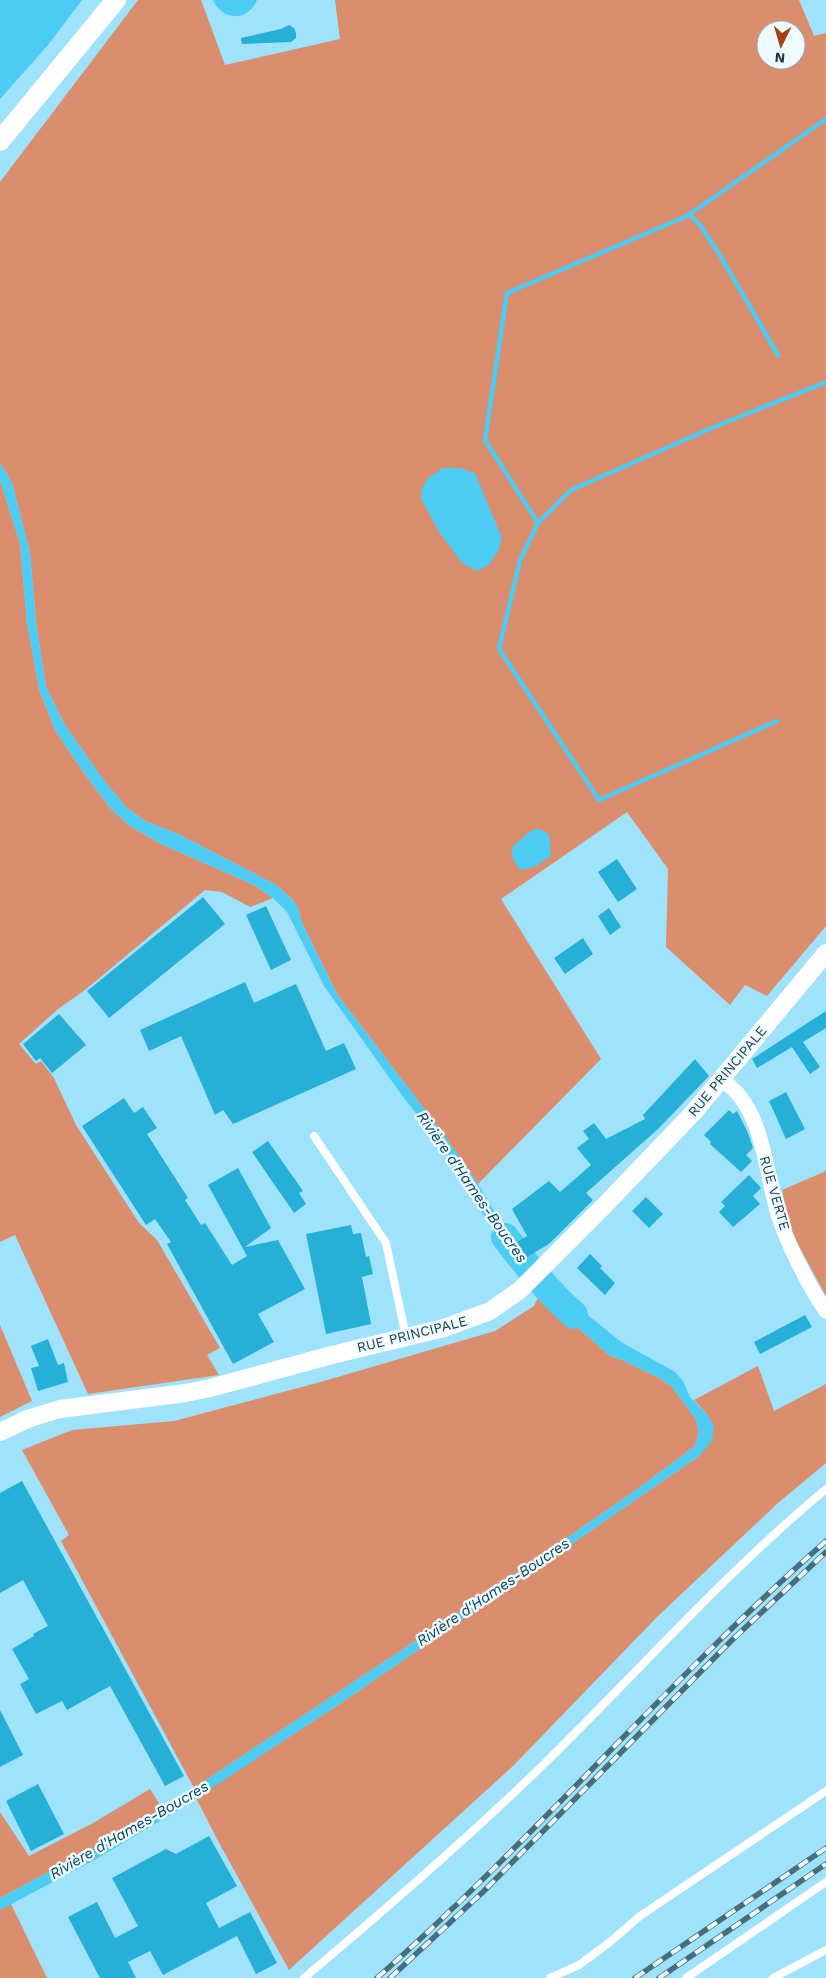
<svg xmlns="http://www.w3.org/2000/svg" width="826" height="1978" viewBox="0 0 826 1978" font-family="'Work Sans',sans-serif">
  <rect width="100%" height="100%" fill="#9ee2fb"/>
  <!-- green -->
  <g fill="#db8e6e" fill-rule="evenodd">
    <path d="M 138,0 L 201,0 L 225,65 L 340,39 L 335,0 L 799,0 L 814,36 L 826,33 L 826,926 L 767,996 L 745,985 L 730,1005 L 666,947 L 668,869 L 627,812 L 501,899 L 601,1059 L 478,1184 L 444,1135 L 337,994 L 302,923 L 298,908 L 292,899 L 276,885 L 178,834 L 145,821 L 126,807 L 102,778 L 65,725 L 46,687 L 36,623 L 30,553 L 12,483 L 0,463 L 0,182 ZM 766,30 L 796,30 L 796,60 L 766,60 Z"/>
    <path d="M 0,480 L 20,543 L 27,623 L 39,689 L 55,730 L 84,773 L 111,809 L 130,826 L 161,844 L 254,885 L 273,898 L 250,907 L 222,892 L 205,890 L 85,990 L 58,1009 L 19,1044 L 36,1064 L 41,1061 L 54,1078 L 76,1125 L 139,1223 L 157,1240 L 220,1348 L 207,1355 L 219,1375 L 88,1394 L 15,1235 L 0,1242 Z"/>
    <path d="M 826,1171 L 826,1296 L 789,1228 L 782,1190 Z"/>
    <path d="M 539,1295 L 561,1316 L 577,1327 L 610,1356 L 620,1359 L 661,1379 L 672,1387 L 695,1418 L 699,1431 L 695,1446 L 632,1493 L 465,1608 L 194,1788 L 61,1541 L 69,1535 L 22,1450 L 72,1430 L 174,1421 L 324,1381 L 495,1331 L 534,1306 Z"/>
    <path d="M 0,1325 L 32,1401 L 0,1417 Z"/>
    <path d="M 758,1366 L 774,1411 L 826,1384 L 826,1463 L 778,1503 L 657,1617 L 513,1766 L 289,1970 L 217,1839 L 196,1798 L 347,1699 L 699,1456 L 709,1417 L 694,1400 Z"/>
    <path d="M 150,1789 L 162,1808 L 101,1844 L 0,1898 L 0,1812 L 29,1856 L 93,1823 Z"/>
    <path d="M 11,1904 L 47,1978 L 0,1978 L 0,1910 Z"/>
  </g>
  <!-- water -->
  <g fill="#4ccbf3">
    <path d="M 0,0 L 82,0 L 48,45 L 0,99 Z"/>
    <path d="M 213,0 L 257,0 C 248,22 222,21 213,0 Z"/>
    <path d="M 0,463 L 12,483 L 30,553 L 36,623 L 46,687 L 65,725 L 102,778 L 126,807 L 145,821 L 178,834 L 276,885 L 292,899 L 298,908 L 302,923 L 337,994 L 444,1135 L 475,1179 L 515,1246 L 532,1263 L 524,1268 L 483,1214 L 446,1152 L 401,1094 L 324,986 L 287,912 L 273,898 L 254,885 L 161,844 L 130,826 L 111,809 L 84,773 L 55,730 L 39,689 L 27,623 L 20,543 L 0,480 Z"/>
    <path d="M 443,468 L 459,468 L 475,473 L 502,538 L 498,551 L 489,565 L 477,571 L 462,563 L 439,532 L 421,499 L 422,488 L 428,478 Z"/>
    <path d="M 535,829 L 540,829 L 549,834 L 551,856 L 534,867 L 521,870 C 514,865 511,855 512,847 L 529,832 Z"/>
    <path d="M 551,1285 L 621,1342 L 675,1372 L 683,1381 L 690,1397 L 709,1417 L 714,1427 L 712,1441 L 699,1456 L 347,1699 L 180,1809 L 98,1858 L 0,1910 L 0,1898 L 101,1844 L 177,1799 L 465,1608 L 632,1493 L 695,1446 L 699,1431 L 695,1418 L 672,1387 L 661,1379 L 620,1359 L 610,1356 L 577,1327 L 561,1316 L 539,1295 Z"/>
  </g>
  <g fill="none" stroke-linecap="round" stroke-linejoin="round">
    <!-- stream -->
    <g stroke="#4ccbf3" stroke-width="4.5">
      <path d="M 689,214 L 700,225 L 721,257 L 778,355"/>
      <path d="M 538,523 L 571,490 L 714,427 L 826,382"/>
      <path d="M 777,721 L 599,800 L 499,649 L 520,560 L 538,523 L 485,440 L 507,293 L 687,216 L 826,119"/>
    </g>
    <!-- river -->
    <path stroke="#4ccbf3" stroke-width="28" d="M 505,1237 C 526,1265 548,1292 574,1315"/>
  </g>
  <!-- building -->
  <g fill="#26b0d8">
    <path d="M 289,25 L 294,28 L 296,33 L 296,38 L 291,42 L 242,44 L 241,38 L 281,29 Z"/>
    <path d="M 617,859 L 637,889 L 618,902 L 598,872 Z"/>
    <path d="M 203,897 L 225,924 L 109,1018 L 87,991 Z"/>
    <path d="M 266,906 L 291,960 L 271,970 L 246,915 Z"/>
    <path d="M 609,908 L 621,927 L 610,935 L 598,916 Z"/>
    <path d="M 583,938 L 593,954 L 565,974 L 554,958 Z"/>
    <path d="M 245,982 L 254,1003 L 296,984 L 326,1051 L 344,1043 L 356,1069 L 233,1124 L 223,1110 L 215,1115 L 181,1036 L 149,1051 L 140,1030 Z"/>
    <path d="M 826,1011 L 826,1028 L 803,1042 L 820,1067 L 810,1074 L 792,1047 L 757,1068 L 752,1059 Z"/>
    <path d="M 59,1014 L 86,1045 L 52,1073 L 40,1058 L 36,1061 L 23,1044 Z"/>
    <path d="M 695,1059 L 709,1076 L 658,1129 L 586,1193 L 593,1200 L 549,1244 L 527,1257 L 517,1242 L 527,1236 L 512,1209 L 549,1181 L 560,1192 L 591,1165 L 577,1148 L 589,1139 L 583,1131 L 594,1123 L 606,1139 L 645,1119 L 643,1115 Z"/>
    <path d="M 786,1092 L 805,1129 L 786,1139 L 769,1101 Z"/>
    <path d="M 124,1098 L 134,1113 L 143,1107 L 157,1128 L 147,1134 L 188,1198 L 185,1200 L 201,1225 L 205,1223 L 232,1265 L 247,1256 L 208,1185 L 238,1168 L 271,1228 L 245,1247 L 278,1240 L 305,1289 L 258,1314 L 274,1342 L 233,1364 L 167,1244 L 171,1242 L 155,1219 L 146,1225 L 82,1126 Z"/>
    <path d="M 729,1110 L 733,1114 L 737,1111 L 748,1133 L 753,1148 L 746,1155 L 752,1161 L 741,1172 L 710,1144 L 711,1142 L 704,1135 Z"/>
    <path d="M 268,1141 L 303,1191 L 299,1193 L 306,1204 L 294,1213 L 252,1152 Z"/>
    <path d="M 749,1175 L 761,1188 L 753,1196 L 760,1204 L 733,1227 L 719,1212 L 725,1206 L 721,1202 Z"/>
    <path d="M 646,1197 L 663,1214 L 649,1228 L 632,1211 Z"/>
    <path d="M 351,1225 L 353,1234 L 361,1233 L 366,1257 L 369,1256 L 373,1274 L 362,1277 L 371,1324 L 326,1334 L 306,1234 Z"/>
    <path d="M 590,1254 L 602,1266 L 600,1268 L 615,1283 L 605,1295 L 577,1268 Z"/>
    <path d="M 805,1315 L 812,1327 L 760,1354 L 754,1342 Z"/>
    <path d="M 48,1339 L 58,1365 L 64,1363 L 68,1382 L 38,1391 L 31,1368 L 39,1366 L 31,1346 Z"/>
    <path d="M 22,1481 L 184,1776 L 165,1786 L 110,1686 L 67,1710 L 62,1701 L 36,1714 L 20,1684 L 29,1679 L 12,1649 L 34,1636 L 33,1634 L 48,1626 L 23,1580 L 0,1593 L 0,1493 Z"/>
    <path d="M 0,1710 L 23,1755 L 0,1767 Z"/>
    <path d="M 38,1784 L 64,1834 L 31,1851 L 6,1801 Z"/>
    <path d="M 209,1836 L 237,1886 L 206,1903 L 219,1928 L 250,1912 L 277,1963 L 256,1974 L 237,1936 L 163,1975 L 150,1951 L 128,1962 L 136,1978 L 100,1978 L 68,1917 L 97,1902 L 115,1938 L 138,1926 L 112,1878 L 166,1849 L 176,1854 Z"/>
  </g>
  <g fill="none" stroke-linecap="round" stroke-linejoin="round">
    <!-- service -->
    <g stroke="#fff" stroke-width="8">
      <path d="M 314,1136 L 386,1243 L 406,1337"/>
      <path d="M 304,1978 C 386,1909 467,1839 544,1764 C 638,1672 725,1573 826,1489"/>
      <path d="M 550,1978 L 579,1965 L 610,1942 L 640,1916 L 826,1791"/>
      <path d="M 686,1978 L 826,1882"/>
      <path d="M 773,1978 L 826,1950"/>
    </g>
    <!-- minor -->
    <path stroke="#fff" stroke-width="15" d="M 721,1079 C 727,1084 734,1089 738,1094 C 764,1125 767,1177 778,1214 C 787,1243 809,1287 826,1311"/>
    <!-- tertiary -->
    <path stroke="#fff" stroke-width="18" d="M 0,1432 L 30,1418 L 60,1409 L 186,1393 L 210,1388 L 332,1355 L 444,1328 L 490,1311 L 520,1290 L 602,1208 L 693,1113 L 826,953"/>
    <!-- secondary -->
    <path stroke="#fff" stroke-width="20" d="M 0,141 L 116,0"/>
    <defs>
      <g id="rail">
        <path d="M 377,1978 C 534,1840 669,1679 826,1541"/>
        <path d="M 390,1978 L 484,1891 L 731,1641 L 826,1552"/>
        <path d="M 635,1978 L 826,1848"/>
        <path d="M 659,1978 L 826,1864"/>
      </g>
    </defs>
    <!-- rail casing -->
    <use href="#rail" stroke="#466e7d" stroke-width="5.5"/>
    <!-- rail -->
    <use href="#rail" stroke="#edfaff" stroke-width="4" stroke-dasharray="11" stroke-linecap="butt"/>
  </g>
  <g text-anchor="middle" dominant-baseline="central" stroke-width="5" stroke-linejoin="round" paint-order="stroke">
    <!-- street labels -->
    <g font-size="14" fill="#1d3943" stroke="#edfaff">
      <text transform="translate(727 1071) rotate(-50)">RUE PRINCIPALE</text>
      <text transform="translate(775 1193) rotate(74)">RUE VERTE</text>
      <text transform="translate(412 1334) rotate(-14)">RUE PRINCIPALE</text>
    </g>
    <!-- water labels -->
    <g font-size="15" font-style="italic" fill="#023d4e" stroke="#edfaff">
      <text transform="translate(472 1187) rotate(55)">Rivière d'Hames-Boucres</text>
      <text transform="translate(493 1592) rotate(-34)">Rivière d'Hames-Boucres</text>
      <text transform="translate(129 1830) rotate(-30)">Rivière d'Hames-Boucres</text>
    </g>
  </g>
  <!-- north arrow -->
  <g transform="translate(781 45) rotate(185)"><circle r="24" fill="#edfaff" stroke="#9aadb4"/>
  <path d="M0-4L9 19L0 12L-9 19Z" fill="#a6420d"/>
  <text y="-8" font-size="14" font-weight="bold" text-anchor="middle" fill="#1d3943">N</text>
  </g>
</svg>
